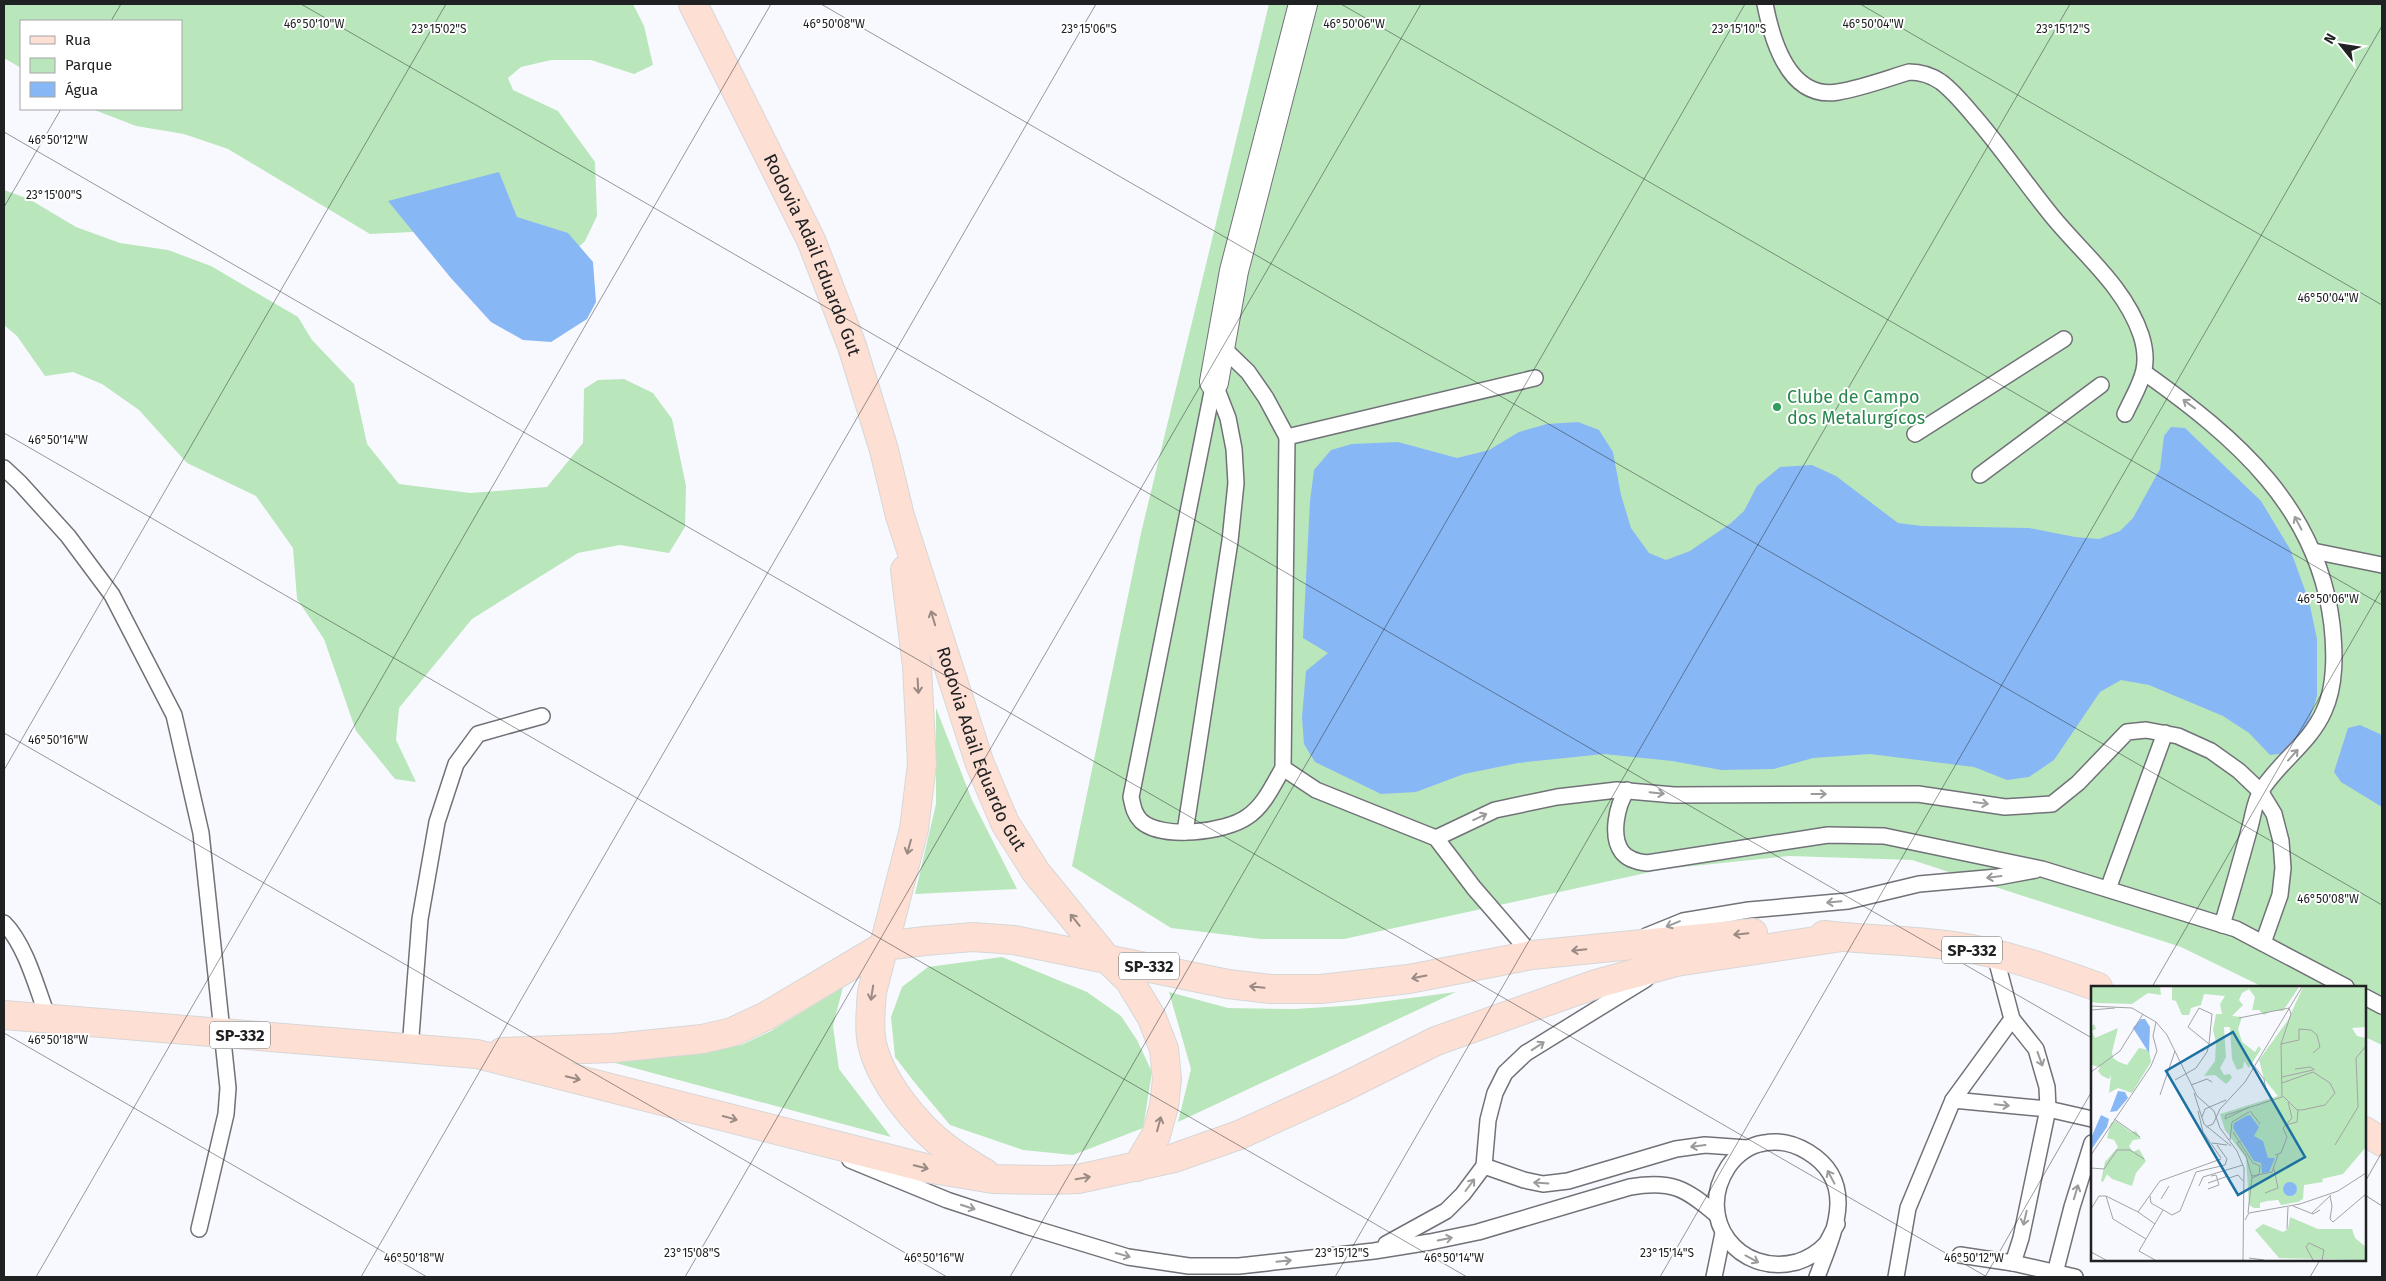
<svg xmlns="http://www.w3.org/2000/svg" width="2386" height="1281" viewBox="0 0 2386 1281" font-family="'Fira Sans',sans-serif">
  <rect width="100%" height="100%" fill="#f8f9fe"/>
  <!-- green -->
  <g fill="#bae6bc">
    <path d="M 4,4 L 633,4 L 644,26 L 653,65 L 634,74 L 591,60 L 551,60 L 521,67 L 508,78 L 513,90 L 558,111 L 595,162 L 597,216 L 585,241 L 569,256 L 433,231 L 370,234 L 228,149 L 184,134 L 136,126 L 92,109 L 181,109 L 181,21 L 21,21 L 21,68 L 4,58 Z"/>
    <path d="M 1269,4 L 2382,4 L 2382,1045 L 2365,1037 L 2365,987 L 2263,987 L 2181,947 L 1912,860 L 1789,856 L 1664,869 L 1344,939 L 1261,939 L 1171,928 L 1072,866 L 1141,533 Z"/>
    <path d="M 4,190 L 29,199 L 76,227 L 120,243 L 168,250 L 211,266 L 298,317 L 312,340 L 354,384 L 367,444 L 399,484 L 470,493 L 547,487 L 583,443 L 584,389 L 598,380 L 624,379 L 653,393 L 672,419 L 686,486 L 685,527 L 669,553 L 620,545 L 578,553 L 472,619 L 399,708 L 396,740 L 416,782 L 395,779 L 356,731 L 324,639 L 297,599 L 293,548 L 256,496 L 187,463 L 139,410 L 102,384 L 73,372 L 45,376 L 17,336 L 4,325 Z"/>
    <path d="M 936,708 L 972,800 L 1017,889 L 915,894 L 936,804 Z"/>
    <path d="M 1002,957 L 1087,992 L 1121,1016 L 1137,1040 L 1152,1072 L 1143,1128 L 1073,1155 L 1023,1150 L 950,1125 L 915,1083 L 895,1057 L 891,1017 L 902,987 L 928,967 Z"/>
    <path d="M 843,987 L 833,1026 L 839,1069 L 891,1137 L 608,1061 L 741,1045 L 771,1031 Z"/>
    <path d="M 1169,992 L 1228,1008 L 1295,1009 L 1357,1005 L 1456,992 L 1178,1122 L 1191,1069 Z"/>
  </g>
  <!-- water -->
  <g fill="#88b7f6">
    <path d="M 499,172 L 517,217 L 568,233 L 593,262 L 596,302 L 587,319 L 551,342 L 523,340 L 491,322 L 450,277 L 388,201 Z"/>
    <path d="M 1578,422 L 1599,430 L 1613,452 L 1621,495 L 1631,528 L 1649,553 L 1666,560 L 1690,551 L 1731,523 L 1744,511 L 1757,486 L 1780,467 L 1812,465 L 1836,476 L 1898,523 L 1922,526 L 2029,528 L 2075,537 L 2099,539 L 2120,531 L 2133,518 L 2160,469 L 2164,436 L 2171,427 L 2185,428 L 2261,501 L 2290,549 L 2309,601 L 2317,639 L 2317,696 L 2309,721 L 2287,753 L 2270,755 L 2249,733 L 2223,716 L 2149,685 L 2121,680 L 2100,692 L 2054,760 L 2029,777 L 2007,780 L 1974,767 L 1870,754 L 1813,758 L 1774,769 L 1721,770 L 1672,761 L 1604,754 L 1518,763 L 1464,774 L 1416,792 L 1381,794 L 1315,762 L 1304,744 L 1302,717 L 1306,671 L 1328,653 L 1303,638 L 1310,501 L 1314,470 L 1331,450 L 1352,444 L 1398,442 L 1457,458 L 1489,450 L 1519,432 L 1547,424 Z"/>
    <path d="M 2360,725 L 2382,735 L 2382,807 L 2341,782 L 2334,772 L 2348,728 Z"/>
  </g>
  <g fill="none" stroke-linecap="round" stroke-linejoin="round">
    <defs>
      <g id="service">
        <path d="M 1765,4 C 1772,40 1789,100 1838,92 C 1862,88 1886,79 1909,72 C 1920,72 1931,75 1941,82 C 1953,91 1963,103 1973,115 C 2001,147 2025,183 2052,216 C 2083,254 2125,287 2141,335 C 2152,369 2139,384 2125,414"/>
        <path d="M 1220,345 L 1248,372 L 1266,398 L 1287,437 L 1535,378"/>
        <path d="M 2145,373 C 2236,438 2318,507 2332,625 C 2335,653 2336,685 2324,711 C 2310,743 2279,762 2261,791 C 2255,800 2253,816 2250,827 C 2241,860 2232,892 2222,925"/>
        <path d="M 1214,382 L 1131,797 C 1133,806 1134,814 1141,821 C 1162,840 1226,832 1247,817 C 1264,806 1273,785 1283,768"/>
        <path d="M 1915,434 L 2064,339"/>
        <path d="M 1287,437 L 1283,768 L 1316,790 L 1436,838 L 1474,888 L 1532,955"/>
        <path d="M 4,468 L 20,483 L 68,536 L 112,595 L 174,715 L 201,833 L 228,1088 L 226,1114 L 199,1229"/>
        <path d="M 1980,475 L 2101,385"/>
        <path d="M 2313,551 L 2382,565"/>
        <path d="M 1627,790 C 1617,805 1610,836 1622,852 C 1628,860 1638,862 1647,863 L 1828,835 L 1884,836 L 2042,869 L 2236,929 L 2346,987"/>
        <path d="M 1185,832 L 1230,541 L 1236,483 L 1234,449 L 1228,418 L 1214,382"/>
        <path d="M 1436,838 L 1495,810 L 1557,797 L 1617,790 L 1674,795 L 1918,794 L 2005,807 L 2052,804 L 2078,783 L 2127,732 L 2146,730 L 2178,736 L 2211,751 L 2239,771 L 2260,791 L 2274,814 L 2281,841 L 2283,868 L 2280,895 L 2263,943"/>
        <path d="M 2108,889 L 2165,733"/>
        <path d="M 4,923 C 26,945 37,989 48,1018"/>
        <path d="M 1646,936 L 1683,921 L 1749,910 L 1848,901 L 1919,884 L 1998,877 L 2036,870"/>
        <path d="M 2365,997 L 2382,1006"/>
        <path d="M 2012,1019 L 2036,1049 L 2047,1087 L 2048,1109 L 2021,1238 L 2013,1263"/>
        <path d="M 410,1049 L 420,919 L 437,822 L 456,764 L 478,734 L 542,716"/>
        <path d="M 1953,1100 L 2048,1109 L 2092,1119"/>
        <path d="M 850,1160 L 947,1200 L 1026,1226 L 1128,1257 L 1189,1266 L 1239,1266 L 1374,1251 L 1430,1242 L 1478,1232 L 1630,1187 C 1672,1180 1685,1188 1717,1215"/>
        <path d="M 1484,1166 L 1524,1180 L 1543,1184 L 1568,1181 L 1676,1149 L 1705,1145 L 1747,1148"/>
        <path d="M 1386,1244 L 1446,1211 L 1463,1194 L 1484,1166 L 1488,1120 L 1495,1093 L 1505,1073 L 1526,1053 L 1646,979"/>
        <path d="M 1960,1255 L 2013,1263 L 2075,1277"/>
        <path d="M 2055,1273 L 2072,1207 L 2092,1143"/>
        <path d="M 1714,1277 L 1723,1233"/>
        <path d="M 1817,1277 C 1833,1234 1859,1183 1808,1152 C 1795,1144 1779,1140 1764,1143 C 1749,1145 1736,1155 1728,1167 C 1694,1219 1739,1277 1797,1262 C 1807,1259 1819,1252 1826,1244 C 1830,1238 1833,1230 1837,1224"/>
        <path d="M 1896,1277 L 1908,1208 L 1953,1100 L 2012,1019 L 1995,955"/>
      </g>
      <path id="minor" d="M 1214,382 L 1234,271 L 1303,4"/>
      <g id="primary">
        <path id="s1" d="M 693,4 L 811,240 L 852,346 L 884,450 L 900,516 L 958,696 L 980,764 L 1005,823 L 1036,872 L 1106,958 L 1129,980 L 1152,1018 L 1164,1049 L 1167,1079 L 1164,1106 L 1156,1135 L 1137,1167"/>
        <path d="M 905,570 L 917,666 L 922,764 L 914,829 L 872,992 C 871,1007 869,1022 871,1038 C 877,1078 917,1127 949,1150 C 960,1158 973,1166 985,1173"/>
        <path d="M 1824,935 C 1867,940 1911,940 1954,946 C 2004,953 2051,970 2098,987"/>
        <path d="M 4,1015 L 477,1054 L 926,1168 L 993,1179 L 1051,1180 L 1078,1179 L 1174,1158 L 1239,1135 L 1342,1088 L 1436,1041 L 1596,984 L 1676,962 L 1842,937"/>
        <path d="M 502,1052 L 614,1048 L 702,1039 L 732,1032 L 766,1016 L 884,946 L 925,941 L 973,937 L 1014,940 L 1228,984 L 1271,989 L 1321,989 L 1409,979 L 1532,955 L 1753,933"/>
        <path d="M 2365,1131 L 2382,1142"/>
      </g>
    </defs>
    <!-- service casing -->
    <use href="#service" stroke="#717278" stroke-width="18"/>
    <!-- minor casing -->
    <use href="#minor" stroke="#717278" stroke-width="30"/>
    <!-- primary casing -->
    <use href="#primary" stroke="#d7d7d7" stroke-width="30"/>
    <!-- service -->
    <use href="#service" stroke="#fff" stroke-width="15"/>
    <!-- minor -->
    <use href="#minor" stroke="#fff" stroke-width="28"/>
    <!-- primary -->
    <use href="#primary" stroke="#fddfd4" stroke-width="28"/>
  </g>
  <!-- one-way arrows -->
  <defs><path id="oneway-shaft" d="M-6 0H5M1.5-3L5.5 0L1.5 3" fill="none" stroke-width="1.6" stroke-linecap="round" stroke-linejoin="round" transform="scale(1.25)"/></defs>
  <g stroke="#9b9b9c">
    <use href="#oneway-shaft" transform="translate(2189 404) rotate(-144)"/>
    <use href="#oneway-shaft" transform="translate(2298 523) rotate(-118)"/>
    <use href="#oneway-shaft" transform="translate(2293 755) rotate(-48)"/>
    <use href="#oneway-shaft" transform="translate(1657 793) rotate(6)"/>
    <use href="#oneway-shaft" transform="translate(1819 794)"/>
    <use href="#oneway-shaft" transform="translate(1981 803) rotate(8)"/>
    <use href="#oneway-shaft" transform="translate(1480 817) rotate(-25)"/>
    <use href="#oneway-shaft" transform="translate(1994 877) rotate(173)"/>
    <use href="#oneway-shaft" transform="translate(1834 902) rotate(175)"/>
    <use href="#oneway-shaft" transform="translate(1673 924) rotate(158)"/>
    <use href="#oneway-shaft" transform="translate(1538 1046) rotate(-33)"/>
    <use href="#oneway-shaft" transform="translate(2040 1059) rotate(70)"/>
    <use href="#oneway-shaft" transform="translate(2002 1105) rotate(6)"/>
    <use href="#oneway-shaft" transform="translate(1698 1146) rotate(173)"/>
    <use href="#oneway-shaft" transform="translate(1831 1177) rotate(-118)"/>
    <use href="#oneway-shaft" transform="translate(1541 1183) rotate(-176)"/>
    <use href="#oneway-shaft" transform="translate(1470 1185) rotate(-53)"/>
    <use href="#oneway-shaft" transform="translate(2076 1192) rotate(-73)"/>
    <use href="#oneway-shaft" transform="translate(968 1207) rotate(18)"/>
    <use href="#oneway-shaft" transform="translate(2025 1218) rotate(103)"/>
    <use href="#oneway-shaft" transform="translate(1445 1239) rotate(-11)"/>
    <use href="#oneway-shaft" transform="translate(1123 1255) rotate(15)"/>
    <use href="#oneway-shaft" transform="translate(1752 1259) rotate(28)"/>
    <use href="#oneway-shaft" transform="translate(1284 1261) rotate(-6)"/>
  </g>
  <g stroke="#9a8a84">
    <use href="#oneway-shaft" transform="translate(933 618) rotate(-107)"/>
    <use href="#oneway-shaft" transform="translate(918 686) rotate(87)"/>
    <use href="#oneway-shaft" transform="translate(909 847) rotate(105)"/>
    <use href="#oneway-shaft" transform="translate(1075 920) rotate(-129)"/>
    <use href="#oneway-shaft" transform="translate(1741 934) rotate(174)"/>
    <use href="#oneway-shaft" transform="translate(1579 950) rotate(174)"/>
    <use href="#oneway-shaft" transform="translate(1419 977) rotate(169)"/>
    <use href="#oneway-shaft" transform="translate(1257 987) rotate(-174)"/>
    <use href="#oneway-shaft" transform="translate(872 993) rotate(99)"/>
    <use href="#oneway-shaft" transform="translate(573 1078) rotate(14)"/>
    <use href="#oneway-shaft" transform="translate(730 1118) rotate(15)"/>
    <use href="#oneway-shaft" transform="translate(1159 1124) rotate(-75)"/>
    <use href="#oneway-shaft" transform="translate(921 1167) rotate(13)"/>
    <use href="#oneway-shaft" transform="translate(1083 1178) rotate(-9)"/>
  </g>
  <!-- ticks -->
  <path fill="none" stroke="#202123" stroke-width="1" stroke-opacity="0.45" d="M 301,4 L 2092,1038M 821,4 L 2382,905M 1341,4 L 2382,605M 1860,4 L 2382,305M 2380,4 L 2382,5M 111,21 L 121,4M 4,132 L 1987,1277M 4,207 L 61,109M 4,433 L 1467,1277M 4,733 L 947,1277M 4,770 L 446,4M 2152,987 L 2382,589M 4,1033 L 427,1277M 2365,1182 L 2382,1152M 2365,1195 L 2382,1206M 36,1277 L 771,4M 361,1277 L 1096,4M 685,1277 L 1421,4M 1010,1277 L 1745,4M 1335,1277 L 2070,4M 1660,1277 L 2382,26M 1985,1277 L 2092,1091M 2310,1277 L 2320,1260"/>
  <!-- markers -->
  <circle fill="#2e9e5b" stroke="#fff" stroke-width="2" cx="1777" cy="407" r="5"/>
  <g text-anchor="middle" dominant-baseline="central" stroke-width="4" stroke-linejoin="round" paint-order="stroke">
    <!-- shield labels -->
    <g fill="#fff" stroke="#636465" stroke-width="1">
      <rect x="1942" y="936.5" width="60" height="27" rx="4"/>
      <rect x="1119" y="952.5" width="60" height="27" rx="4"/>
      <rect x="210" y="1021.5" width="60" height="27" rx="4"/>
    </g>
    <g font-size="16" font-weight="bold" fill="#202123">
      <text x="1972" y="950">SP-332</text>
      <text x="1149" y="966">SP-332</text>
      <text x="240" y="1035">SP-332</text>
    </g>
    <!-- street labels -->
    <g font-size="18" fill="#202123" stroke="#fff">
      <text stroke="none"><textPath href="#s1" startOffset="278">Rodovia Adail Eduardo Gut</textPath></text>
      <text stroke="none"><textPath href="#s1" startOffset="801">Rodovia Adail Eduardo Gut</textPath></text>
    </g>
    <!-- leisure labels -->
    <g font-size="18" fill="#27864d" stroke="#fff" text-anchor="start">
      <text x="1787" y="397">Clube de Campo<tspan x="1787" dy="21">dos Metalurgícos</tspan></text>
    </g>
  </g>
  <!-- overview -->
  <g transform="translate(2091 986)">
    <rect width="275" height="275" fill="#f8f9fe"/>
    <path d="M 0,1 L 69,1 L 70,9 L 57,7 L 41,18 L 6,17 L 0,16 ZM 81,1 L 208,1 L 192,25 L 180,25 L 173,29 L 168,24 L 161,24 L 164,11 L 158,3 L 151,7 L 148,14 L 152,19 L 141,30 L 151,31 L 147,43 L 151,56 L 164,66 L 168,60 L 170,63 L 158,82 L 153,75 L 152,82 L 146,84 L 141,73 L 139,41 L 133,41 L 135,71 L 129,82 L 133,89 L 139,88 L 141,92 L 135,98 L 124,89 L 113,90 L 124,75 L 125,56 L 122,44 L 125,28 L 131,28 L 129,18 L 134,10 L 113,8 L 110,19 L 100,22 L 98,29 L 91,29 L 85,15 L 81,14 ZM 212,1 L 275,1 L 275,41 L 261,42 L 266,50 L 275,52 L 275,161 L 252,188 L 231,193 L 232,196 L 213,199 L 212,213 L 207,216 L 190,219 L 187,214 L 176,215 L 169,217 L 169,222 L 163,222 L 158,219 L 155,172 L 134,144 L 129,128 L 187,110 L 173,93 L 168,74 L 197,34 ZM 3,38 L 5,43 L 1,45 L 4,52 L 27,42 L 21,66 L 22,72 L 28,76 L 36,79 L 48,62 L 58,64 L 60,76 L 41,107 L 27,102 L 18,107 L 20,89 L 18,93 L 11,90 L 7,85 L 9,81 L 1,79 L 0,84 L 0,41 ZM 25,135 L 40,146 L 45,145 L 50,153 L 42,154 L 38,160 L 42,166 L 48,163 L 55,175 L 45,187 L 41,200 L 21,193 L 16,188 L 12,196 L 10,195 L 14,176 L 27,161 L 23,154 L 16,152 L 20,137 ZM 199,231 L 227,243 L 261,243 L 264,252 L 275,261 L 275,274 L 188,272 L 164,244 L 172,238 L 192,246 L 197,243 Z" fill="#bae6bc"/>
    <path d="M 50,33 L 54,33 L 59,41 L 58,67 L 42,42 ZM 27,105 L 34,106 L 37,112 L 26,125 L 19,126 ZM 10,129 L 18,133 L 16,141 L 0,164 L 0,152 ZM 155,130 L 159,129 L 168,141 L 163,150 L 172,155 L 177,172 L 184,172 L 178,186 L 171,187 L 170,177 L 163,175 L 142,142 L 143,137 ZM192 203a7 7 0 1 1 14 0a7 7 0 1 1-14 0Z" fill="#88b7f6"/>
    <path fill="none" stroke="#a2a3a6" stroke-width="1" d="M 0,20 L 41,22 L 65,36 L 76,49 L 106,110 L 123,125 L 129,142 L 146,165 L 153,182 L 152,274M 0,24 L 24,22M 148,32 L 198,22 L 200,28 L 190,58M 164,81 L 173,93 L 175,104M 204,83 L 219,81 L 224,84M 0,86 L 29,65 L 52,28M 191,91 L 222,84M 84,94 L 105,82 L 116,66 L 118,58 L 121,28 L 108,22 L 97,41 L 118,58M 191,97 L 222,86 L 239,97 L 244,107 L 234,119 L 211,124 L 206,124 L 192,110M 100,99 L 116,93 L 121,96M 103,107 L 113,138 L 140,160M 69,109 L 84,65M 107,125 L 112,146 L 130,172M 159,125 L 169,138M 111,131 L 114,123 L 135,114M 23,133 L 49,151M 134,133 L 135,129 L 191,111 L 190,58 L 208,54 L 208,43 L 220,44 L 226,49 L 229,61 L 222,67M 134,133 L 158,121M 195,139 L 206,136 L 207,124M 115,141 L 122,138 L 129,123 L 154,96 L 211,1M 142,146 L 162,177 L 169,180 L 168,189 L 161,192M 139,154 L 141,136 L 158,126M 150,155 L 146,157 L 155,170 L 161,191 L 157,227M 121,157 L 136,159M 126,159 L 136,173 L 134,179M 244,159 L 267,121 L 265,72 L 275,60M 0,169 L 60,80 L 66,65 L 62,50 L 65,36M 184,169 L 190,167 L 196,151 L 192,142 L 201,132 L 197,116M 0,182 L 13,183 L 26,164 L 39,164 L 53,173M 161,190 L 181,186 L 187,169M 138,192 L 147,189 L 152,195M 117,197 L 137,190M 108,200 L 112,191 L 152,179M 117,203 L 128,199 L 125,189 L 120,190M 174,207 L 187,202 L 183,183M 59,210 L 60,217 L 81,229M 239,210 L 241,220 L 239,233 L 242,236 L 275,208M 70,213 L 78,200M 202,220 L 222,228 L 229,224M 0,223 L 8,210 L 15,210M 47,226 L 15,210 L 22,233 L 55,253 L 72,224M 221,227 L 240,209M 81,229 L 89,225 L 105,186 L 134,179M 154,234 L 158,227 L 209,218 L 247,205 L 275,187M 64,238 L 47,226 L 69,195 L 130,173M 196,243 L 197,221M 55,253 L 48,265 L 64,274M 0,266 L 15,274M 158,272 L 173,274M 222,274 L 215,261 L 218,257 L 233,264 L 231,274"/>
    <path fill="#1c71a1" fill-opacity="0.15" stroke="#1c71a1" stroke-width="2.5" d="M 142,46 L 214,171 L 147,209 L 75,85 Z"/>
    <rect width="275" height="275" fill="none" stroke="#202123" stroke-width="2.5"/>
  </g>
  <g font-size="12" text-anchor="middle" fill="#202123" stroke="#fff" stroke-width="4" stroke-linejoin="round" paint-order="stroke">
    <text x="314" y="28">46°50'10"W</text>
    <text x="834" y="28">46°50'08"W</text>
    <text x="1354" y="28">46°50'06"W</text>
    <text x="1873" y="28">46°50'04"W</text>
    <text x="439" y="33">23°15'02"S</text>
    <text x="1089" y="33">23°15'06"S</text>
    <text x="1739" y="33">23°15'10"S</text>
    <text x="2063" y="33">23°15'12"S</text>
    <text x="58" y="144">46°50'12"W</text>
    <text x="54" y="199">23°15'00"S</text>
    <text x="2328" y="302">46°50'04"W</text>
    <text x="58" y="444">46°50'14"W</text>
    <text x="2328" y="603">46°50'06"W</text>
    <text x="58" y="744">46°50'16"W</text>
    <text x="2328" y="903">46°50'08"W</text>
    <text x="58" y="1044">46°50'18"W</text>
    <text x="692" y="1257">23°15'08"S</text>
    <text x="1342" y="1257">23°15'12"S</text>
    <text x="1667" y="1257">23°15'14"S</text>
    <text x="414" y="1262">46°50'18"W</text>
    <text x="934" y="1262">46°50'16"W</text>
    <text x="1454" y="1262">46°50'14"W</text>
    <text x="1974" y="1262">46°50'12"W</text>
  </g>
  <!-- border -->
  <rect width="2386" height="1281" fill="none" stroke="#202123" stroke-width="10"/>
  <!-- legend -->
  <rect x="20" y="20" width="162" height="90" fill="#ffffff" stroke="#a6a6a7"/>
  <rect x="30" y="36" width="25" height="8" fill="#fddfd4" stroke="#a6a6a7"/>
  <text x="65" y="45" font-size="15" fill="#202123">Rua</text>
  <rect x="30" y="58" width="25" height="15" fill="#bae6bc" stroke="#a6a6a7"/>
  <text x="65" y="70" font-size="15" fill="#202123">Parque</text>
  <rect x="30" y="82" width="25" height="15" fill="#88b7f6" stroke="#a6a6a7"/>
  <text x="65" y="95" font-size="15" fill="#202123">Água</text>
  <!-- north arrow -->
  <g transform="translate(2341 45) rotate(300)" stroke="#ffffff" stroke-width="4" paint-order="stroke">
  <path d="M0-4L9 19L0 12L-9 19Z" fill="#202123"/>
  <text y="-8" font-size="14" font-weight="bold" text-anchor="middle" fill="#202123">N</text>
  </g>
</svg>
